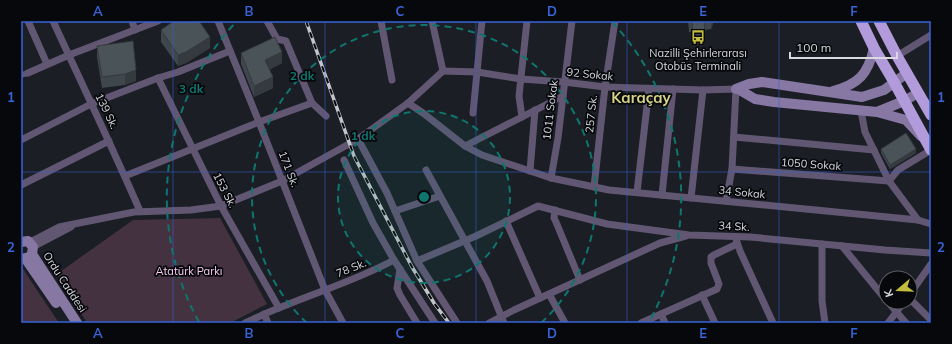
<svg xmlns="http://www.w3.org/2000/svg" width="952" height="344" viewBox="0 0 952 344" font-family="Mulish,sans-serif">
  <rect width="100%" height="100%" fill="#1b1e25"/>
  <!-- green -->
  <g fill="#443241">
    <path d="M 220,218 L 267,304 L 230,323 L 87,323 L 57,274 L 133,220 Z"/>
    <path d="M 21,266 L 59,323 L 21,323 Z"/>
  </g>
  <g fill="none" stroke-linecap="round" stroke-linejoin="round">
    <!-- pedestrian -->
    <path stroke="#615773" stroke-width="5.5" d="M 21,75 L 28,73"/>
    <!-- minor -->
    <g stroke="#615773" stroke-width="7">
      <path d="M 28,21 L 47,64"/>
      <path d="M 53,21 C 82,84 112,147 140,211"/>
      <path d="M 132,21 L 135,30"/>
      <path d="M 218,21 L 259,122 L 325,290 L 343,323"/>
      <path d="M 267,21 L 277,39 L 286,41 L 312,103 L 326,116"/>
      <path d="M 381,21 L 392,80"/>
      <path d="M 432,21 L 443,71"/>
      <path d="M 897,56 L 931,35"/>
      <path d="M 443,71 L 477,72 L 521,79 L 564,82 L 605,87 L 703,90 L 736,89 L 732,169 L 726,201"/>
      <path d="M 28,73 L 69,55 L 158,21"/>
      <path d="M 158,78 L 221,206 L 279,308"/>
      <path d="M 408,103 L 423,113 L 465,146 L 482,155 L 551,178 L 609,190 L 918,220 L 931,224"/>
      <path d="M 861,111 L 865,132 L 889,181 L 918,220"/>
      <path d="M 473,113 L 482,21"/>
      <path d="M 522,117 L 519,96 L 527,21"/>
      <path d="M 734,137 L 874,150"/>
      <path d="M 358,139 L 387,193 L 417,261 L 457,323"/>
      <path d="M 21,140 L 91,104 L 158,78 L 178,72 L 230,51"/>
      <path d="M 465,146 L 563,96"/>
      <path d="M 344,160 L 373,223 L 394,260 L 435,323"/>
      <path d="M 732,169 L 889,181 L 898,170 L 931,150"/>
      <path d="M 426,170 L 487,281 L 504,323"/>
      <path d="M 530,171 L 535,110"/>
      <path d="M 125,176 L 259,122 L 312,103"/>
      <path d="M 551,178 L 558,138 L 572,21"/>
      <path d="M 21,185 L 109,141"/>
      <path d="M 594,187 L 605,87 L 615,21"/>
      <path d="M 637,192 L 649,89"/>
      <path d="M 662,195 L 673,89"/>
      <path d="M 691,198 L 703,90"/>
      <path d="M 555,210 L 554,218 L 556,222 L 580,280"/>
      <path d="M 395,211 L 440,196"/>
      <path d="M 506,221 L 540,298"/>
      <path d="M 736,239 L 740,251 L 773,323"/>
      <path d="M 30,242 L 59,227 L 134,212 L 191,210 L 221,206 L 282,181 L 358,139 L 408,103 L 443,71"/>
      <path d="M 822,244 L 822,301 L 825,323"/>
      <path d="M 842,246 L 886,300"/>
      <path d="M 33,247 L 71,227"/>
      <path d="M 417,261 L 476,236 L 538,206 L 607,224 L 689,235 L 750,237 L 885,250 L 931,253"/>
      <path d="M 400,269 L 397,288 L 400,295 L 417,323"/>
      <path d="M 549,294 L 565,323"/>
      <path d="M 910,294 L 931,264"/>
      <path d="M 702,295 L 715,323"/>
      <path d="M 910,299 L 931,320"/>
      <path d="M 888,302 L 906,323"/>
      <path d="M 264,314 L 268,323"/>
      <path d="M 661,314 L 665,323"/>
      <path d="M 245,323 C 256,318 268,312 279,308 C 317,292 357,280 394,260"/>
      <path d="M 489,323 L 514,310 L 660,243 L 686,236"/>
      <path d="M 641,323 L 717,289 L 719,284 L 711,263 L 711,257 L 714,255 L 737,244"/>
      <path d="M 888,323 L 904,302"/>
    </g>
    <!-- secondary -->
    <g stroke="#8777a3" stroke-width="10">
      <path d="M 736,89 L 749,84 L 762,82 L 862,97 L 884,90 L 907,73"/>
      <path d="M 738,89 L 755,99 L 774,102 L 877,112 L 904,101 L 918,93"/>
      <path d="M 833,91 C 859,84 868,74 874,48"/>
      <path d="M 877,112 L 906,120 L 921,136"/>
      <path d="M 21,242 L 28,241 L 33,247 L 32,254 L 28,258"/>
      <path d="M 32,254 L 77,323"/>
      <path d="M 25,258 L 56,303"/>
    </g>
    <!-- trunk -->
    <g stroke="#b29bda" stroke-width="11">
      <path d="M 861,21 L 874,48 L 894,82 L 931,150"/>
      <path d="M 879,21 L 897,56 L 931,115"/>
    </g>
    <defs>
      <path id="rail" d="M 306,21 L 354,156 L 412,267 L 434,303 L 449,323"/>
    </defs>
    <!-- rail casing -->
    <use href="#rail" stroke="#c2c5cb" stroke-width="3.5"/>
    <!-- rail -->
    <use href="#rail" stroke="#07080b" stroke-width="2" stroke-dasharray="6" stroke-linecap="butt"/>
  </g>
  <!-- wall -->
  <g fill="#40474c">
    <path d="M 688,21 L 714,21 L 711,29 L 705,30 L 705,43 L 693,44 L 692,32 L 689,32 Z"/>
    <path d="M 161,30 L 210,48 L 186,63 L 178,66 L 161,42 Z"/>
    <path d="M 97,46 L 136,81 L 125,85 L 102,88 L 97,57 Z"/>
    <path d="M 241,53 L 282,63 L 269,70 L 273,88 L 254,97 L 241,64 Z"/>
    <path d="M 881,149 L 916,153 L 890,169 L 881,153 Z"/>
  </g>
  <!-- shaded-wall -->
  <g fill="#343a3e">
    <path d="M 711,21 L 714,21 L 711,29 Z"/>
    <path d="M 210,37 L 210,48 L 186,63 L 178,66 L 178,55 Z"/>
    <path d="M 282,52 L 282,63 L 265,72 L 265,60 Z"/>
    <path d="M 136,70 L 136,81 L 125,85 L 125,74 Z"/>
    <path d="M 273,77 L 273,88 L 254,97 L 254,86 Z"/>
    <path d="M 916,149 L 916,153 L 890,169 L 890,165 Z"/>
  </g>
  <!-- building -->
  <g fill="#4a5358" stroke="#343a3e">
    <path d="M 174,21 L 199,21 L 210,37 L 186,52 L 178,55 L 161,30 Z"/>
    <path d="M 692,21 L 704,21 L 705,32 L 693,33 Z"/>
    <path d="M 275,37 L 282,52 L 265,60 L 273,77 L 254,86 L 241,53 Z"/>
    <path d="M 133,41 L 136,70 L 125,74 L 102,77 L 97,46 Z"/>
    <path d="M 906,133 L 916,149 L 890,165 L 881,149 Z"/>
  </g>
  <!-- grid -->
  <path fill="none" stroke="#3963d9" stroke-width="1" stroke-opacity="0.55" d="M 173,21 L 173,323M 325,21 L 325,323M 476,21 L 476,323M 627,21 L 627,323M 779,21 L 779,323M 21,172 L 931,172"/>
  <!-- distance rings -->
  <circle cx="424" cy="197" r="86" fill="#0f766e" fill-opacity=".12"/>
  <g fill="none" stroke="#0f766e" stroke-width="2" stroke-dasharray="7 5">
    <circle cx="424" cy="197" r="86"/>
    <path d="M307 323A172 172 0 1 1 541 323"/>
    <path d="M199 322A257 257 0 0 1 236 22M612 22A257 257 0 0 1 649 322"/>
  </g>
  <!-- icons -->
  <defs>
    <symbol id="bus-bare" viewBox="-9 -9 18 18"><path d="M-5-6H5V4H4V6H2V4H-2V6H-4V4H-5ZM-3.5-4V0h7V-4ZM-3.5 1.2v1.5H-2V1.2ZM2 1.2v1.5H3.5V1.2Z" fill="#c4bc3e" stroke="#07080b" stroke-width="2.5" paint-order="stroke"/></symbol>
  </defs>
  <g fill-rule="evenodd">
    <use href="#bus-bare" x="688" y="27" width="20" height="20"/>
  </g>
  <g text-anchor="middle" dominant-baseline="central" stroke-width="3.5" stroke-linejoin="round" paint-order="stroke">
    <!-- poi labels -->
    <g font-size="11" fill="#d8dae0" stroke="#07080b">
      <text x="698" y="53">Nazilli Şehirlerarası<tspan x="698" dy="13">Otobüs Terminali</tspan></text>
    </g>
    <!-- street labels -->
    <g font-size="11" fill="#d8dae0" stroke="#07080b">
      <text transform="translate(590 74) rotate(6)">92 Sokak</text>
      <text transform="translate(550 110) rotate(-83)">1011 Sokak</text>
      <text transform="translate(107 111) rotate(64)">139 Sk.</text>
      <text transform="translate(591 114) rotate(-84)">257 Sk.</text>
      <text transform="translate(811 164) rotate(4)">1050 Sokak</text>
      <text transform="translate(289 169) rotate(69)">171 Sk.</text>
      <text transform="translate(225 190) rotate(63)">153 Sk.</text>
      <text transform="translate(742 192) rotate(6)">34 Sokak</text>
      <text transform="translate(734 226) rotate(3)">34 Sk.</text>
      <text transform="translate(351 268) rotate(-22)">78 Sk.</text>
      <text transform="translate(65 282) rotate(57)">Ordu Caddesi</text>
    </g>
    <!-- park labels -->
    <g font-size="11" fill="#facdf1" stroke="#07080b">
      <text x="189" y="271">Atatürk Parkı</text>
    </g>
    <!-- district labels -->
    <g font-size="15" font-weight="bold" fill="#d7d485" stroke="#07080b">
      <text x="641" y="97">Karaçay</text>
    </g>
  </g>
  <circle cx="424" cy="197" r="6" fill="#0f766e" stroke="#07080b" stroke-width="2"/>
  <g font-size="12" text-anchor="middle" font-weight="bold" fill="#0f766e" stroke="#07080b" stroke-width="3.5" stroke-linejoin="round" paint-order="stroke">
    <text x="302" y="80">2 dk</text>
    <text x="191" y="93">3 dk</text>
    <text x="363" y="140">1 dk</text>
  </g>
  <!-- border -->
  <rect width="952" height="344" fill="none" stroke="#07080b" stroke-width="44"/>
  <!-- north arrow -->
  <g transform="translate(898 290) rotate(251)"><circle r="19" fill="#07080b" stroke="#5b5c60"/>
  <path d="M0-3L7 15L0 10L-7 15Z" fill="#c4bc3e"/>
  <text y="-6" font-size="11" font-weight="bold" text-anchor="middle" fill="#d8dae0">K</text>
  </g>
  <!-- scale -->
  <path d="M790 52v6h107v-6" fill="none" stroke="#d8dae0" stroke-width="2"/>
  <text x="796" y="52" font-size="12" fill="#d8dae0" stroke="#07080b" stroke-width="3" paint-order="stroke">100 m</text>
  <rect x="22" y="22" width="908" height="300" fill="none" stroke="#3963d9" stroke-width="1.5"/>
  <g font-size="13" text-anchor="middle" font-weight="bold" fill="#3963d9">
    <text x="98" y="16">A</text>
    <text x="249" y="16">B</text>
    <text x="400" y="16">C</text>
    <text x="552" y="16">D</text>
    <text x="703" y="16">E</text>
    <text x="854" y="16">F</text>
    <text x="11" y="102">1</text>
    <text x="941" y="102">1</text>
    <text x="11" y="252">2</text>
    <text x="941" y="252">2</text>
    <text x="98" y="338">A</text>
    <text x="249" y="338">B</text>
    <text x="400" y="338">C</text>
    <text x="552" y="338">D</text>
    <text x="703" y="338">E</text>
    <text x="854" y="338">F</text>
  </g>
</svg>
